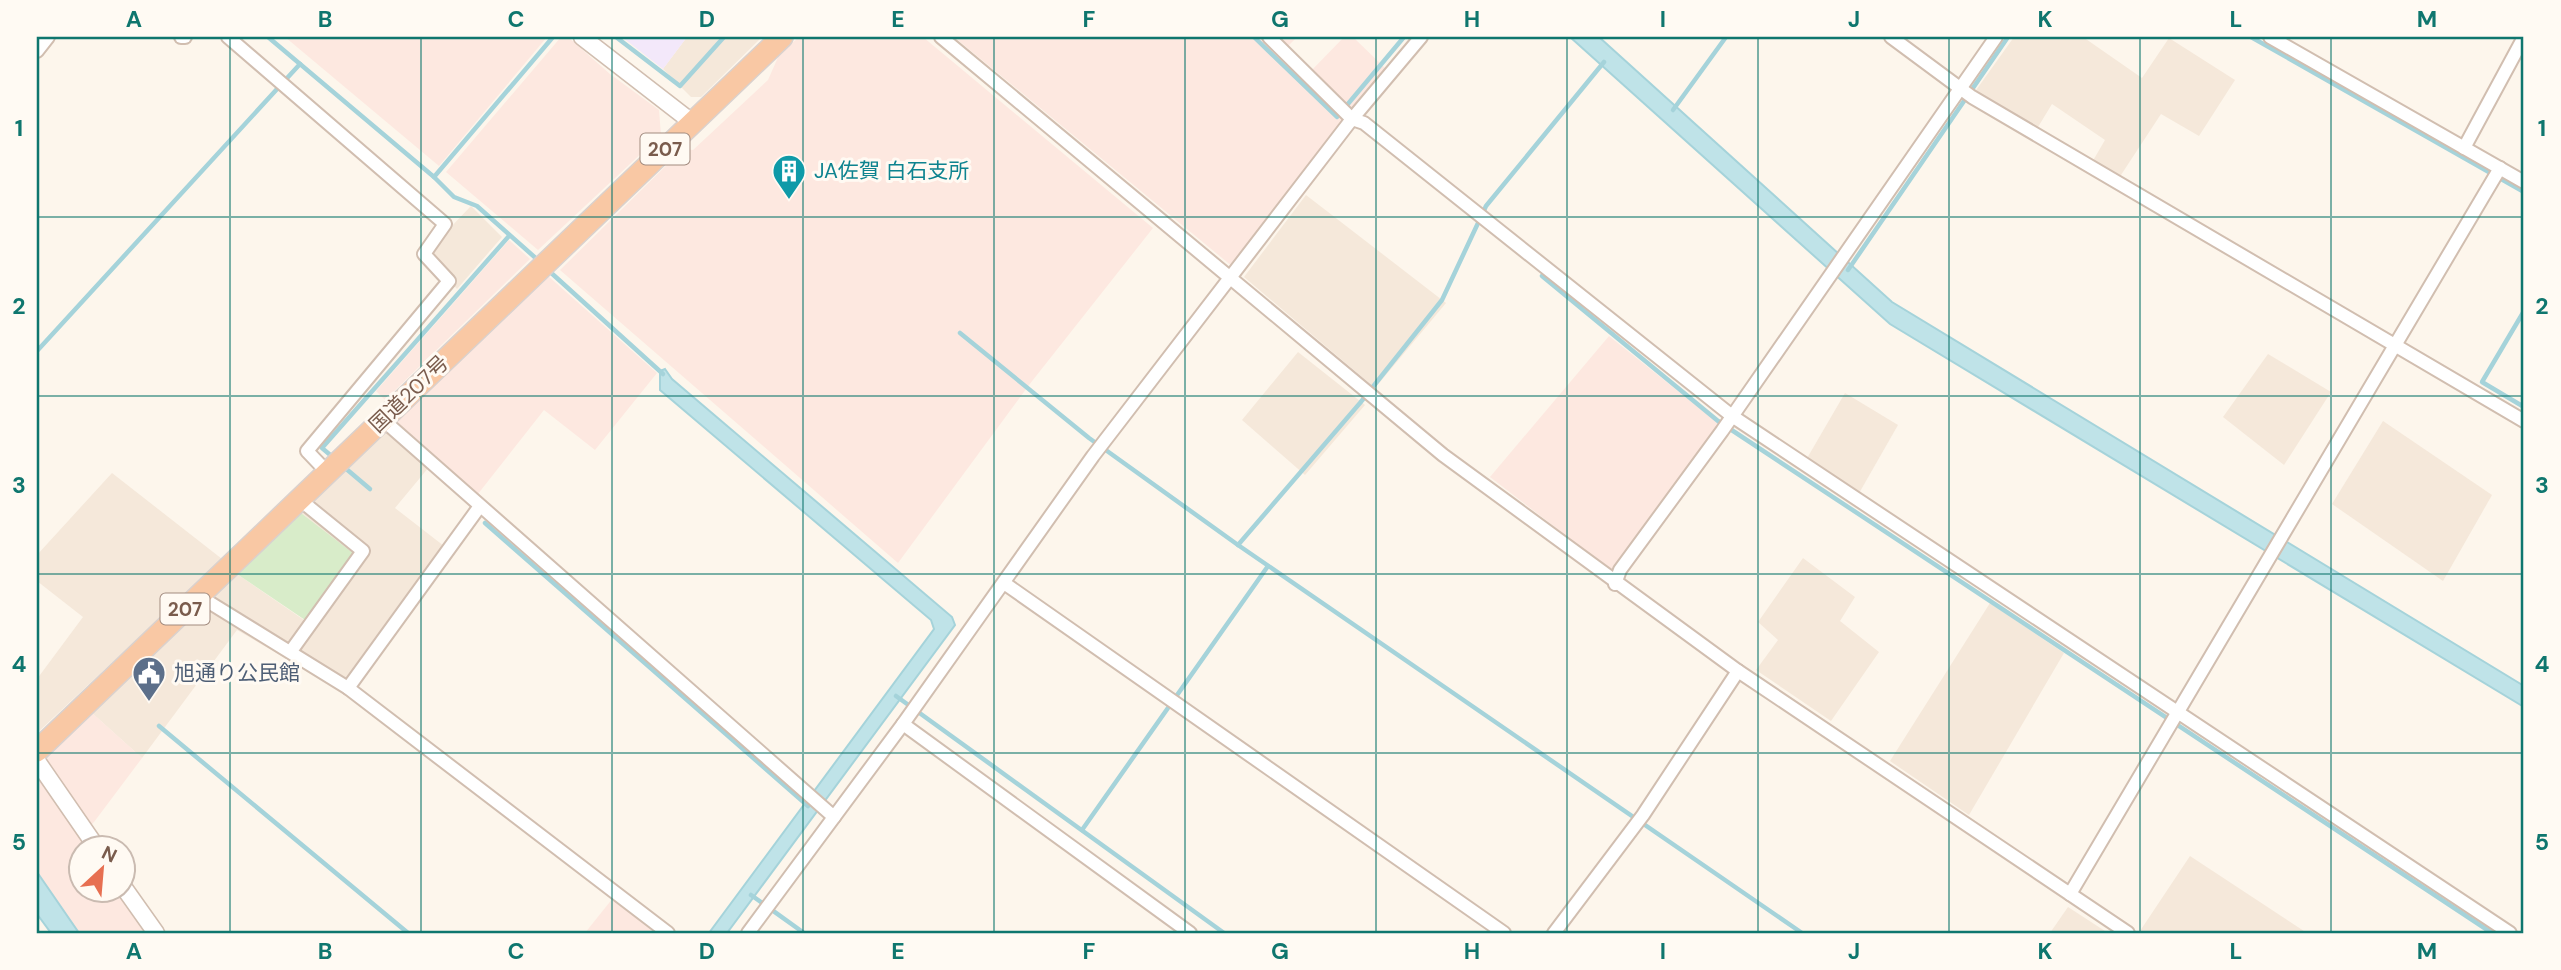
<svg xmlns="http://www.w3.org/2000/svg" width="2561" height="970" viewBox="0 0 2561 970" font-family="'DM Sans','Noto Sans JP',sans-serif">
  <rect width="100%" height="100%" fill="#fdf6ec"/>
  <!-- residential -->
  <g fill="#f5e8da">
    <path d="M 687,37 L 762,37 L 701,97 L 691,97 L 663,69 Z"/>
    <path d="M 2014,37 L 2083,37 L 2142,78 L 2169,38 L 2235,80 L 2199,136 L 2161,114 L 2119,178 L 2091,164 L 2105,140 L 2052,104 L 2035,132 L 1974,93 Z"/>
    <path d="M 1306,195 L 1446,303 L 1375,388 L 1244,277 Z"/>
    <path d="M 471,206 L 502,237 L 457,289 L 426,253 Z"/>
    <path d="M 1298,352 L 1365,405 L 1305,475 L 1242,420 Z"/>
    <path d="M 2268,354 L 2331,392 L 2284,465 L 2223,417 Z"/>
    <path d="M 1845,393 L 1898,425 L 1858,495 L 1806,460 Z"/>
    <path d="M 2383,421 L 2492,495 L 2443,581 L 2332,504 Z"/>
    <path d="M 394,424 L 434,461 L 395,508 L 453,553 L 347,694 L 237,630 L 142,758 L 91,712 L 237,574 L 304,620 L 352,553 L 301,513 Z"/>
    <path d="M 112,473 L 222,559 L 37,733 L 37,679 L 83,617 L 37,581 L 37,555 Z"/>
    <path d="M 1803,558 L 1855,597 L 1840,621 L 1879,652 L 1831,721 L 1756,670 L 1778,640 L 1758,622 Z"/>
    <path d="M 1990,603 L 2064,653 L 1969,815 L 1890,761 Z"/>
    <path d="M 2190,856 L 2307,933 L 2143,933 L 2140,931 Z"/>
    <path d="M 2068,907 L 2108,933 L 2050,933 Z"/>
  </g>
  <!-- commercial -->
  <g fill="#fde8e0">
    <path d="M 285,37 L 547,37 L 439,166 Z"/>
    <path d="M 561,37 L 568,37 L 610,74 L 659,110 L 661,135 L 538,250 L 446,172 Z"/>
    <path d="M 799,37 L 923,37 L 1153,228 L 1029,385 L 898,563 L 560,270 L 683,149 L 693,150 L 768,80 L 779,55 Z"/>
    <path d="M 954,37 L 1297,37 L 1286,48 L 1310,72 L 1344,37 L 1353,37 L 1385,68 L 1233,267 Z"/>
    <path d="M 509,240 L 530,259 L 385,400 L 376,391 Z"/>
    <path d="M 547,275 L 657,373 L 595,450 L 544,410 L 474,499 L 394,424 Z"/>
    <path d="M 1609,336 L 1723,427 L 1617,575 L 1490,477 Z"/>
    <path d="M 91,712 L 142,758 L 94,822 L 79,837 L 87,847 L 80,848 L 80,890 L 116,890 L 146,933 L 75,933 L 37,878 L 37,764 Z"/>
    <path d="M 613,898 L 657,933 L 585,933 Z"/>
  </g>
  <!-- education -->
  <path fill="#f3e8fa" d="M 622,37 L 687,37 L 663,69 Z"/>
  <!-- green -->
  <path fill="#d8ecc9" d="M 301,513 L 353,553 L 305,620 L 237,574 Z"/>
  <!-- water -->
  <g fill="#bfe3e8" stroke="#a5d3da" stroke-width="2">
    <path d="M 1570,37 L 1599,37 L 1892,302 L 2524,686 L 2524,707 L 1890,324 Z"/>
    <path d="M 665,369 L 672,379 L 952,617 L 955,625 L 727,933 L 709,933 L 934,629 L 931,620 L 660,390 L 660,371 Z"/>
    <path d="M 37,872 L 79,933 L 51,933 L 37,914 Z"/>
  </g>
  <g fill="none" stroke-linecap="round" stroke-linejoin="round">
    <!-- stream -->
    <g stroke="#a5d3da" stroke-width="4.5">
      <path d="M 268,37 L 434,177 L 553,37"/>
      <path d="M 616,37 L 680,86 L 724,37"/>
      <path d="M 1254,37 L 1337,117 L 1404,37"/>
      <path d="M 2251,37 L 2524,192"/>
      <path d="M 1673,110 L 1726,37"/>
      <path d="M 434,177 L 454,197 L 477,206 L 539,261"/>
      <path d="M 548,270 L 663,374"/>
      <path d="M 1848,270 L 2008,37"/>
      <path d="M 1542,276 L 1718,421 L 2492,933"/>
      <path d="M 2524,311 L 2482,382 L 2524,407"/>
      <path d="M 960,333 L 1089,438 L 1238,545 L 1802,933"/>
      <path d="M 37,351 L 300,64"/>
      <path d="M 335,459 L 322,448 L 509,236"/>
      <path d="M 344,467 L 370,489"/>
      <path d="M 485,523 L 808,806"/>
      <path d="M 1238,545 L 1360,403 L 1442,300 L 1486,206 L 1604,62"/>
      <path d="M 896,696 L 1224,933"/>
      <path d="M 159,726 L 408,933"/>
      <path d="M 1082,830 L 1268,566"/>
      <path d="M 751,895 L 804,933"/>
    </g>
    <defs>
      <g id="minor">
        <path d="M 181,37 L 185,37"/>
        <path d="M 228,37 L 445,224 L 424,254 L 449,281 L 307,451 L 327,472"/>
        <path d="M 941,37 L 1443,455 L 1738,671 L 2128,933"/>
        <path d="M 1269,37 L 1352,119 L 1364,123 L 1732,416 L 2510,933"/>
        <path d="M 1891,37 L 1972,97 L 2524,421"/>
        <path d="M 2270,37 L 2524,182"/>
        <path d="M 37,51 L 48,37"/>
        <path d="M 2464,148 L 2524,37"/>
        <path d="M 382,419 L 834,817"/>
        <path d="M 1004,583 L 1504,933"/>
        <path d="M 1615,584 L 1620,570 L 1722,431 L 1996,37"/>
        <path d="M 199,596 L 348,688 L 668,933"/>
        <path d="M 291,651 L 363,551 L 299,499"/>
        <path d="M 348,688 L 480,506"/>
        <path d="M 903,724 L 1190,933"/>
        <path d="M 2070,894 L 2500,168"/>
        <path d="M 748,933 L 903,724 L 1093,456 L 1352,119 L 1421,37"/>
        <path d="M 1554,933 L 1643,815 L 1738,671"/>
      </g>
      <g id="tertiary">
        <path d="M 582,37 L 693,123"/>
        <path d="M 37,761 L 97,848"/>
        <path d="M 122,885 L 156,933"/>
      </g>
      <path id="trunk" d="M 37,751 L 782,37"/>
    </defs>
    <!-- minor casing -->
    <use href="#minor" stroke="#d1beb0" stroke-width="16"/>
    <!-- tertiary casing -->
    <use href="#tertiary" stroke="#d1beb0" stroke-width="19"/>
    <!-- trunk casing -->
    <use href="#trunk" stroke="#dad1cd" stroke-width="24"/>
    <!-- minor -->
    <use href="#minor" stroke="#fff" stroke-width="12"/>
    <!-- tertiary -->
    <use href="#tertiary" stroke="#fff" stroke-width="16"/>
    <!-- trunk -->
    <use href="#trunk" stroke="#f9c8a4" stroke-width="21"/>
  </g>
  <!-- grid -->
  <path fill="none" stroke="#0f766e" stroke-width="2" stroke-opacity="0.55" d="M 230,37 L 230,933M 421,37 L 421,933M 612,37 L 612,933M 803,37 L 803,933M 994,37 L 994,933M 1185,37 L 1185,933M 1376,37 L 1376,933M 1567,37 L 1567,933M 1758,37 L 1758,933M 1949,37 L 1949,933M 2140,37 L 2140,933M 2331,37 L 2331,933M 37,217 L 2524,217M 37,396 L 2524,396M 37,574 L 2524,574M 37,753 L 2524,753"/>
  <!-- icons -->
  <defs>
    <symbol id="building-pin" viewBox="-11 -11 22 30"><path d="M0 17L-7.5 6A9.5 9.5 0 1 1 7.5 6Z" fill="#0f9aa8" stroke="#fffaf3"/><path d="M-4-6H4V6H1V3H-1V6H-4ZM-2.5-4.3h1.7v1.8h-1.7ZM.8-4.3h1.7v1.8H.8ZM-2.5-1h1.7V.8h-1.7ZM.8-1h1.7V.8H.8Z" fill="#fff"/></symbol>
    <symbol id="civic-pin" viewBox="-11 -11 22 30"><path d="M0 17L-7.5 6A9.5 9.5 0 1 1 7.5 6Z" fill="#5c6f8a" stroke="#fffaf3"/><path d="M-.6-6.5H3V-4.5H.6V-3L4-1V1h2V6H-6V1h2V-1L-.6-3ZM-1.2 2.5V6h2.4V2.5Z" fill="#fff"/></symbol>
  </defs>
  <g fill-rule="evenodd">
    <use href="#building-pin" x="770" y="152" width="38" height="52"/>
    <use href="#civic-pin" x="130" y="654" width="38" height="52"/>
  </g>
  <g text-anchor="middle" dominant-baseline="central" stroke-width="6" stroke-linejoin="round" paint-order="stroke">
    <!-- shield labels -->
    <g fill="#fffaf3" stroke="#a28b7f" stroke-width="2">
      <rect x="640.5" y="133.5" width="49" height="31" rx="5"/>
      <rect x="160.5" y="593.5" width="49" height="31" rx="5"/>
    </g>
    <g font-size="19" font-weight="bold" fill="#7a5c4d">
      <text x="665" y="149">207</text>
      <text x="185" y="609">207</text>
    </g>
    <!-- culture labels -->
    <g font-size="21" fill="#0d838f" stroke="#fffaf3" text-anchor="start">
      <text x="814" y="171">JA佐賀 白石支所</text>
    </g>
    <!-- street labels -->
    <g font-size="21" fill="#7a5c4d" stroke="#fffaf3">
      <text transform="translate(409 394) rotate(-44)">国道207号</text>
    </g>
    <!-- service labels -->
    <g font-size="21" fill="#4e5e75" stroke="#fffaf3" text-anchor="start">
      <text x="174" y="673">旭通り公民館</text>
    </g>
  </g>
  <!-- border -->
  <rect width="2561" height="970" fill="none" stroke="#fffaf3" stroke-width="77"/>
  <!-- north arrow -->
  <g transform="translate(102 869) rotate(26)"><circle r="33" fill="#fffaf3" stroke="#cabbb1" stroke-width="2"/>
  <path d="M0-5L12 26L0 18L-12 26Z" fill="#e76f51"/>
  <text y="-10" font-size="19" font-weight="bold" text-anchor="middle" fill="#7a5c4d">N</text>
  </g>
  <rect x="38" y="38" width="2484" height="894" fill="none" stroke="#0f766e" stroke-width="2.5"/>
  <g font-size="23" text-anchor="middle" font-weight="bold" fill="#0f766e">
    <text x="134" y="27">A</text>
    <text x="325" y="27">B</text>
    <text x="516" y="27">C</text>
    <text x="707" y="27">D</text>
    <text x="898" y="27">E</text>
    <text x="1089" y="27">F</text>
    <text x="1280" y="27">G</text>
    <text x="1472" y="27">H</text>
    <text x="1663" y="27">I</text>
    <text x="1854" y="27">J</text>
    <text x="2045" y="27">K</text>
    <text x="2236" y="27">L</text>
    <text x="2427" y="27">M</text>
    <text x="19" y="136">1</text>
    <text x="2542" y="136">1</text>
    <text x="19" y="314">2</text>
    <text x="2542" y="314">2</text>
    <text x="19" y="493">3</text>
    <text x="2542" y="493">3</text>
    <text x="19" y="672">4</text>
    <text x="2542" y="672">4</text>
    <text x="19" y="850">5</text>
    <text x="2542" y="850">5</text>
    <text x="134" y="959">A</text>
    <text x="325" y="959">B</text>
    <text x="516" y="959">C</text>
    <text x="707" y="959">D</text>
    <text x="898" y="959">E</text>
    <text x="1089" y="959">F</text>
    <text x="1280" y="959">G</text>
    <text x="1472" y="959">H</text>
    <text x="1663" y="959">I</text>
    <text x="1854" y="959">J</text>
    <text x="2045" y="959">K</text>
    <text x="2236" y="959">L</text>
    <text x="2427" y="959">M</text>
  </g>
</svg>
